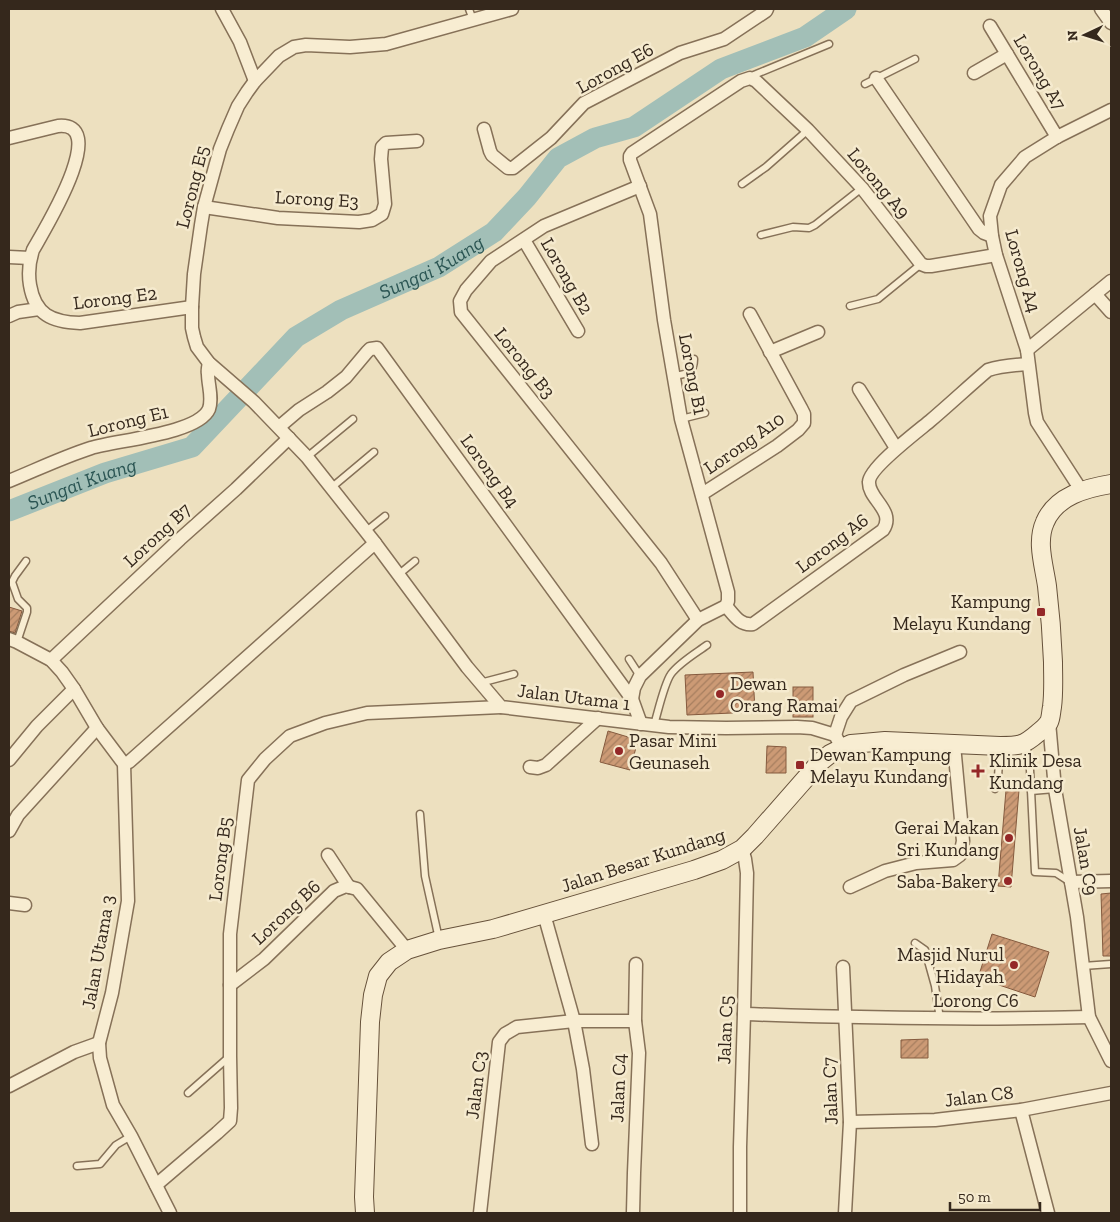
<svg xmlns="http://www.w3.org/2000/svg" width="1120" height="1222" viewBox="0 0 1120 1222" font-family="'Zilla Slab',serif">
  <defs>
    <pattern id="building-hatch" width="6" height="6" patternUnits="userSpaceOnUse" patternTransform="scale(1.25)"><rect width="6" height="6" fill="#cc9a75"/><path d="M-1 1l2-2M0 6l6-6M5 7l2-2" fill="none" stroke="#a67e5f"/></pattern>
  </defs>
  <rect width="100%" height="100%" fill="#ede0bf"/>
  <g fill="none" stroke-linecap="round" stroke-linejoin="round">
    <!-- river -->
    <path stroke="#a2bfb7" stroke-width="21" id="s1" d="M 9,511 L 105,473 L 192,447 L 296,337 L 341,310 L 439,267 L 494,232 L 527,197 L 558,158 L 595,138 L 634,127 L 721,69 L 805,37 L 846,9"/>
  </g>
  <!-- building -->
  <g fill="url(#building-hatch)" stroke="#855a3e">
    <path d="M 9,607 L 22,611 L 15,633 L 9,631 Z"/>
    <path d="M 753,672 L 755,712 L 687,715 L 685,675 Z"/>
    <rect x="793" y="687" width="20" height="30"/>
    <path d="M 608,731 L 638,740 L 630,770 L 600,762 Z"/>
    <path d="M 767,746 L 786,747 L 786,773 L 766,773 Z"/>
    <path d="M 1006,790 L 1019,790 L 1011,887 L 998,886 Z"/>
    <path d="M 1111,893 L 1111,956 L 1103,956 L 1101,894 Z"/>
    <path d="M 992,934 L 1049,952 L 1035,997 L 978,978 Z"/>
    <path d="M 928,1039 L 928,1058 L 901,1058 L 901,1040 Z"/>
  </g>
  <g fill="none" stroke-linecap="round" stroke-linejoin="round">
    <defs>
      <g id="lane">
        <path d="M 469,9 L 473,20"/>
        <path d="M 751,78 L 754,75 L 829,44"/>
        <path d="M 865,84 L 915,59"/>
        <path d="M 742,184 L 766,167 L 808,130"/>
        <path d="M 761,235 L 793,227 L 809,228 L 815,225 L 862,188"/>
        <path d="M 850,306 L 878,299 L 921,264"/>
        <path d="M 673,376 C 685,374 694,375 694,359"/>
        <path d="M 681,419 L 705,413"/>
        <path d="M 307,457 L 353,419"/>
        <path d="M 331,488 L 374,452"/>
        <path d="M 365,532 L 385,516"/>
        <path d="M 398,575 L 415,561"/>
        <path d="M 17,642 L 27,612 L 27,608 L 18,599 L 12,582 L 15,576 L 26,561"/>
        <path d="M 629,659 L 640,676"/>
        <path d="M 480,683 L 514,674"/>
        <path d="M 654,725 C 658,712 664,684 671,674 C 679,663 696,653 707,645"/>
        <path d="M 1026,743 L 1030,770 L 1035,872 L 1056,873 L 1070,882"/>
        <path d="M 995,789 L 998,777 L 1000,747"/>
        <path d="M 1031,791 L 1055,789"/>
        <path d="M 420,814 L 425,876 L 439,939"/>
        <path d="M 915,943 L 925,950 L 935,986 L 940,1019"/>
        <path d="M 1083,966 L 1111,964"/>
        <path d="M 188,1093 L 229,1057"/>
        <path d="M 77,1166 L 100,1164 L 116,1145 L 131,1136"/>
      </g>
      <g id="street">
        <path d="M 222,9 L 240,42 L 255,81"/>
        <path d="M 512,9 L 386,44 L 350,47 L 306,45 L 294,47 L 279,56 L 255,81 L 247,92 L 238,106 L 228,129 L 220,149 L 204,207 L 201,225 L 194,274 L 192,307 L 192,328 L 194,337 L 197,347 L 209,363 L 254,402 L 307,457 L 375,543 L 467,667 L 501,707 L 669,727 L 726,728 L 797,727 L 812,728 L 835,735 L 842,748"/>
        <path d="M 1101,9 L 1111,23"/>
        <path d="M 990,26 L 1057,137"/>
        <path d="M 974,73 L 1007,54"/>
        <path d="M 876,78 L 979,229 L 984,233 L 992,236"/>
        <path d="M 484,129 L 490,151 L 492,155 L 508,168 L 513,168 L 551,138 L 584,103 L 680,53 L 724,39 L 766,11 L 767,9"/>
        <path d="M 9,138 L 58,126 C 112,121 43,232 33,250 C 29,262 28,273 30,285 C 35,315 52,322 80,323 L 192,307"/>
        <path d="M 640,186 L 544,226 L 491,261 L 466,290 L 460,301 L 461,312 L 661,563 L 698,620"/>
        <path d="M 204,207 L 278,218 L 359,222 L 372,220 L 382,214 L 385,204 L 381,159 L 382,147 L 386,143 L 417,141"/>
        <path d="M 524,240 L 578,331"/>
        <path d="M 9,257 L 30,258"/>
        <path d="M 1095,294 L 1111,312"/>
        <path d="M 9,316 L 18,312 L 39,309"/>
        <path d="M 1027,350 L 1111,281"/>
        <path d="M 770,352 L 818,332"/>
        <path d="M 859,389 L 896,448"/>
        <path d="M 279,427 L 299,410 L 327,392 L 346,377 L 367,352 L 370,349 L 377,348 L 632,699 L 641,724"/>
        <path d="M 9,481 C 36,470 63,457 91,448 C 117,440 198,434 209,409 C 213,398 208,385 208,374 C 207,371 208,367 209,363"/>
        <path d="M 1081,490 L 1037,422 L 1035,413 L 1027,350 L 996,255 L 992,236 L 990,216 L 1001,185 L 1025,157 L 1057,137 L 1111,110"/>
        <path d="M 702,494 L 777,446 L 798,430 L 804,423 L 804,414 L 801,408 L 750,314"/>
        <path d="M 726,606 C 734,615 740,626 753,624 L 883,530 C 896,511 868,499 869,482 C 869,468 918,431 930,421 C 950,404 968,387 988,370 C 1001,366 1014,365 1028,364"/>
        <path d="M 9,639 L 17,642 L 51,660 L 62,672 L 74,689 L 97,728 L 124,764 L 128,901 L 112,993 L 99,1043 L 100,1058 L 113,1105 L 131,1136 L 170,1213"/>
        <path d="M 51,660 L 180,539 L 236,489 L 289,438"/>
        <path d="M 632,699 L 634,688 L 640,676 L 698,620 L 726,606 L 728,601 L 728,592 L 681,419 L 664,320 L 650,214 L 630,160 L 630,156 L 632,153 L 741,81 L 750,78 L 756,81 L 808,130 L 862,188 L 921,264 L 926,266 L 931,266 L 996,255"/>
        <path d="M 1049,722 L 1055,789 L 1077,917 L 1089,1017 L 1111,1061"/>
        <path d="M 835,735 L 841,717 L 851,701 L 904,675 L 960,652"/>
        <path d="M 9,760 L 37,726 L 74,689"/>
        <path d="M 124,764 L 129,762 L 375,543"/>
        <path d="M 530,767 L 538,768 L 546,765 L 598,718"/>
        <path d="M 9,831 L 18,815 L 97,728"/>
        <path d="M 328,855 L 349,887"/>
        <path d="M 1071,882 L 1111,881"/>
        <path d="M 850,887 L 885,871 L 916,863 L 953,860 L 960,855 L 963,841 L 954,745"/>
        <path d="M 9,903 L 25,905"/>
        <path d="M 544,914 L 574,1021 L 583,1069 L 592,1144"/>
        <path d="M 843,967 L 850,1122 L 845,1213"/>
        <path d="M 230,985 L 264,959 L 334,891 L 346,886 L 357,889 L 407,950"/>
        <path d="M 744,1014 C 859,1018 974,1020 1089,1017"/>
        <path d="M 9,1086 L 74,1052 L 99,1043"/>
        <path d="M 1021,1110 L 1048,1213"/>
        <path d="M 850,1122 L 935,1120 L 1021,1110 L 1111,1093"/>
        <path d="M 156,1185 L 217,1133 L 230,1121 L 231,1108 L 230,1056 L 230,934 L 248,780 L 265,759 L 290,736 L 325,723 L 367,713 L 501,707"/>
        <path d="M 480,1213 L 499,1042 L 505,1034 L 517,1027 L 574,1021 L 635,1021"/>
        <path d="M 633,1213 L 634,1173 L 639,1053 L 635,1021 L 636,964"/>
        <path d="M 740,1213 L 740,1147 L 744,1014 L 747,873 L 745,859 L 742,849"/>
      </g>
      <path id="secondary" d="M 365,1213 L 364,1197 L 370,1022 L 373,995 L 378,976 L 389,962 L 407,950 L 439,940 L 493,929 L 694,870 L 722,860 L 742,849 L 755,836 L 820,762 L 830,754 L 842,748 L 851,744 L 863,743 L 885,741 L 1000,746 C 1019,746 1023,746 1038,733 C 1042,730 1046,727 1049,722 C 1051,718 1051,712 1052,707 C 1054,692 1053,677 1053,662 C 1052,636 1050,611 1047,586 C 1044,565 1036,542 1045,522 C 1056,496 1086,488 1111,484"/>
    </defs>
    <!-- lane casing -->
    <use href="#lane" stroke="#867158" stroke-width="9"/>
    <!-- street casing -->
    <use href="#street" stroke="#867158" stroke-width="15"/>
    <!-- secondary casing -->
    <use href="#secondary" stroke="#67523b" stroke-width="20"/>
    <!-- lane -->
    <use href="#lane" stroke="#f8edd2" stroke-width="6"/>
    <!-- street -->
    <use href="#street" stroke="#f8edd2" stroke-width="12"/>
    <!-- secondary -->
    <use href="#secondary" stroke="#f8edd2" stroke-width="18"/>
  </g>
  <!-- markers -->
  <g fill="#942828" stroke="#f5eace" stroke-width="2">
    <rect x="1036" y="607" width="10" height="10" rx="2.5"/>
    <circle cx="720" cy="694" r="5"/>
    <circle cx="619" cy="751" r="5"/>
    <rect x="795" y="760" width="10" height="10" rx="2.5"/>
    <path d="M975.5 763.5h5v5h5v5h-5v5h-5v-5h-5v-5h5z"/>
    <circle cx="1009" cy="838" r="5"/>
    <circle cx="1008" cy="881" r="5"/>
    <circle cx="1014" cy="965" r="5"/>
  </g>
  <g text-anchor="middle" dominant-baseline="central" stroke-width="5" stroke-linejoin="round" paint-order="stroke">
    <!-- street labels -->
    <g font-size="19" fill="#35281c" stroke="#f5eace">
      <text transform="translate(615 68) rotate(-29)">Lorong E6</text>
      <text transform="translate(1040 72) rotate(59)">Lorong A7</text>
      <text transform="translate(879 183) rotate(50)">Lorong A9</text>
      <text transform="translate(192 187) rotate(-76)">Lorong E5</text>
      <text transform="translate(317 199) rotate(3)">Lorong E3</text>
      <text transform="translate(1023 271) rotate(74)">Lorong A4</text>
      <text transform="translate(567 276) rotate(60)">Lorong B2</text>
      <text transform="translate(115 298) rotate(-7)">Lorong E2</text>
      <text transform="translate(525 363) rotate(51)">Lorong B3</text>
      <text transform="translate(693 374) rotate(79)">Lorong B1</text>
      <text transform="translate(128 421) rotate(-14)">Lorong E1</text>
      <text transform="translate(744 443) rotate(-35)">Lorong A10</text>
      <text transform="translate(490 471) rotate(54)">Lorong B4</text>
      <text transform="translate(157 535) rotate(-43)">Lorong B7</text>
      <text transform="translate(832 543) rotate(-37)">Lorong A6</text>
      <text transform="translate(574 697) rotate(7)">Jalan Utama 1</text>
      <text transform="translate(220 859) rotate(-83)">Lorong B5</text>
      <text transform="translate(643 860) rotate(-18)">Jalan Besar Kundang</text>
      <text transform="translate(1086 861) rotate(80)">Jalan C9</text>
      <text transform="translate(286 912) rotate(-43)">Lorong B6</text>
      <text transform="translate(98 952) rotate(-80)">Jalan Utama 3</text>
      <text x="976" y="1000">Lorong C6</text>
      <text transform="translate(725 1030) rotate(-88)">Jalan C5</text>
      <text transform="translate(476 1085) rotate(-83)">Jalan C3</text>
      <text transform="translate(618 1088) rotate(-88)">Jalan C4</text>
      <text transform="translate(830 1091) rotate(-92)">Jalan C7</text>
      <text transform="translate(979 1096) rotate(-7)">Jalan C8</text>
    </g>
    <!-- poi labels -->
    <g font-size="19" fill="#35281c" stroke="#f5eace" text-anchor="end">
      <text x="1031" y="601">Kampung<tspan x="1031" dy="22">Melayu Kundang</tspan></text>
      <text x="730" y="683" text-anchor="start">Dewan<tspan x="730" dy="22">Orang Ramai</tspan></text>
      <text x="629" y="740" text-anchor="start">Pasar Mini<tspan x="629" dy="22">Geunaseh</tspan></text>
      <text x="810" y="754" text-anchor="start">Dewan Kampung<tspan x="810" dy="22">Melayu Kundang</tspan></text>
      <text x="989" y="760" text-anchor="start">Klinik Desa<tspan x="989" dy="22">Kundang</tspan></text>
      <text x="999" y="827">Gerai Makan<tspan x="999" dy="22">Sri Kundang</tspan></text>
      <text x="998" y="881">Saba-Bakery</text>
      <text x="1004" y="954">Masjid Nurul<tspan x="1004" dy="22">Hidayah</tspan></text>
    </g>
    <!-- water labels -->
    <g font-size="20" font-style="italic" fill="#2b5553" stroke="#f5eace">
      <text stroke="none"><textPath href="#s1" startOffset="498">Sungai Kuang</textPath></text>
      <text stroke="none"><textPath href="#s1" startOffset="78">Sungai Kuang</textPath></text>
    </g>
  </g>
  <!-- border -->
  <rect width="1120" height="1222" fill="none" stroke="#35281c" stroke-width="20"/>
  <!-- north arrow -->
  <g transform="translate(1085 35) rotate(266)" stroke="#f5eace" stroke-width="4" paint-order="stroke">
  <path d="M0-4L9 19L0 12L-9 19Z" fill="#35281c"/>
  <text y="-8" font-size="14" font-weight="bold" text-anchor="middle" fill="#35281c">N</text>
  </g>
  <!-- scale -->
  <path d="M950 1202v8h90v-8" fill="none" stroke="#35281c" stroke-width="2.5"/>
  <text x="958" y="1202" font-size="15" fill="#35281c" stroke="#f5eace" stroke-width="4" paint-order="stroke">50 m</text>
</svg>
